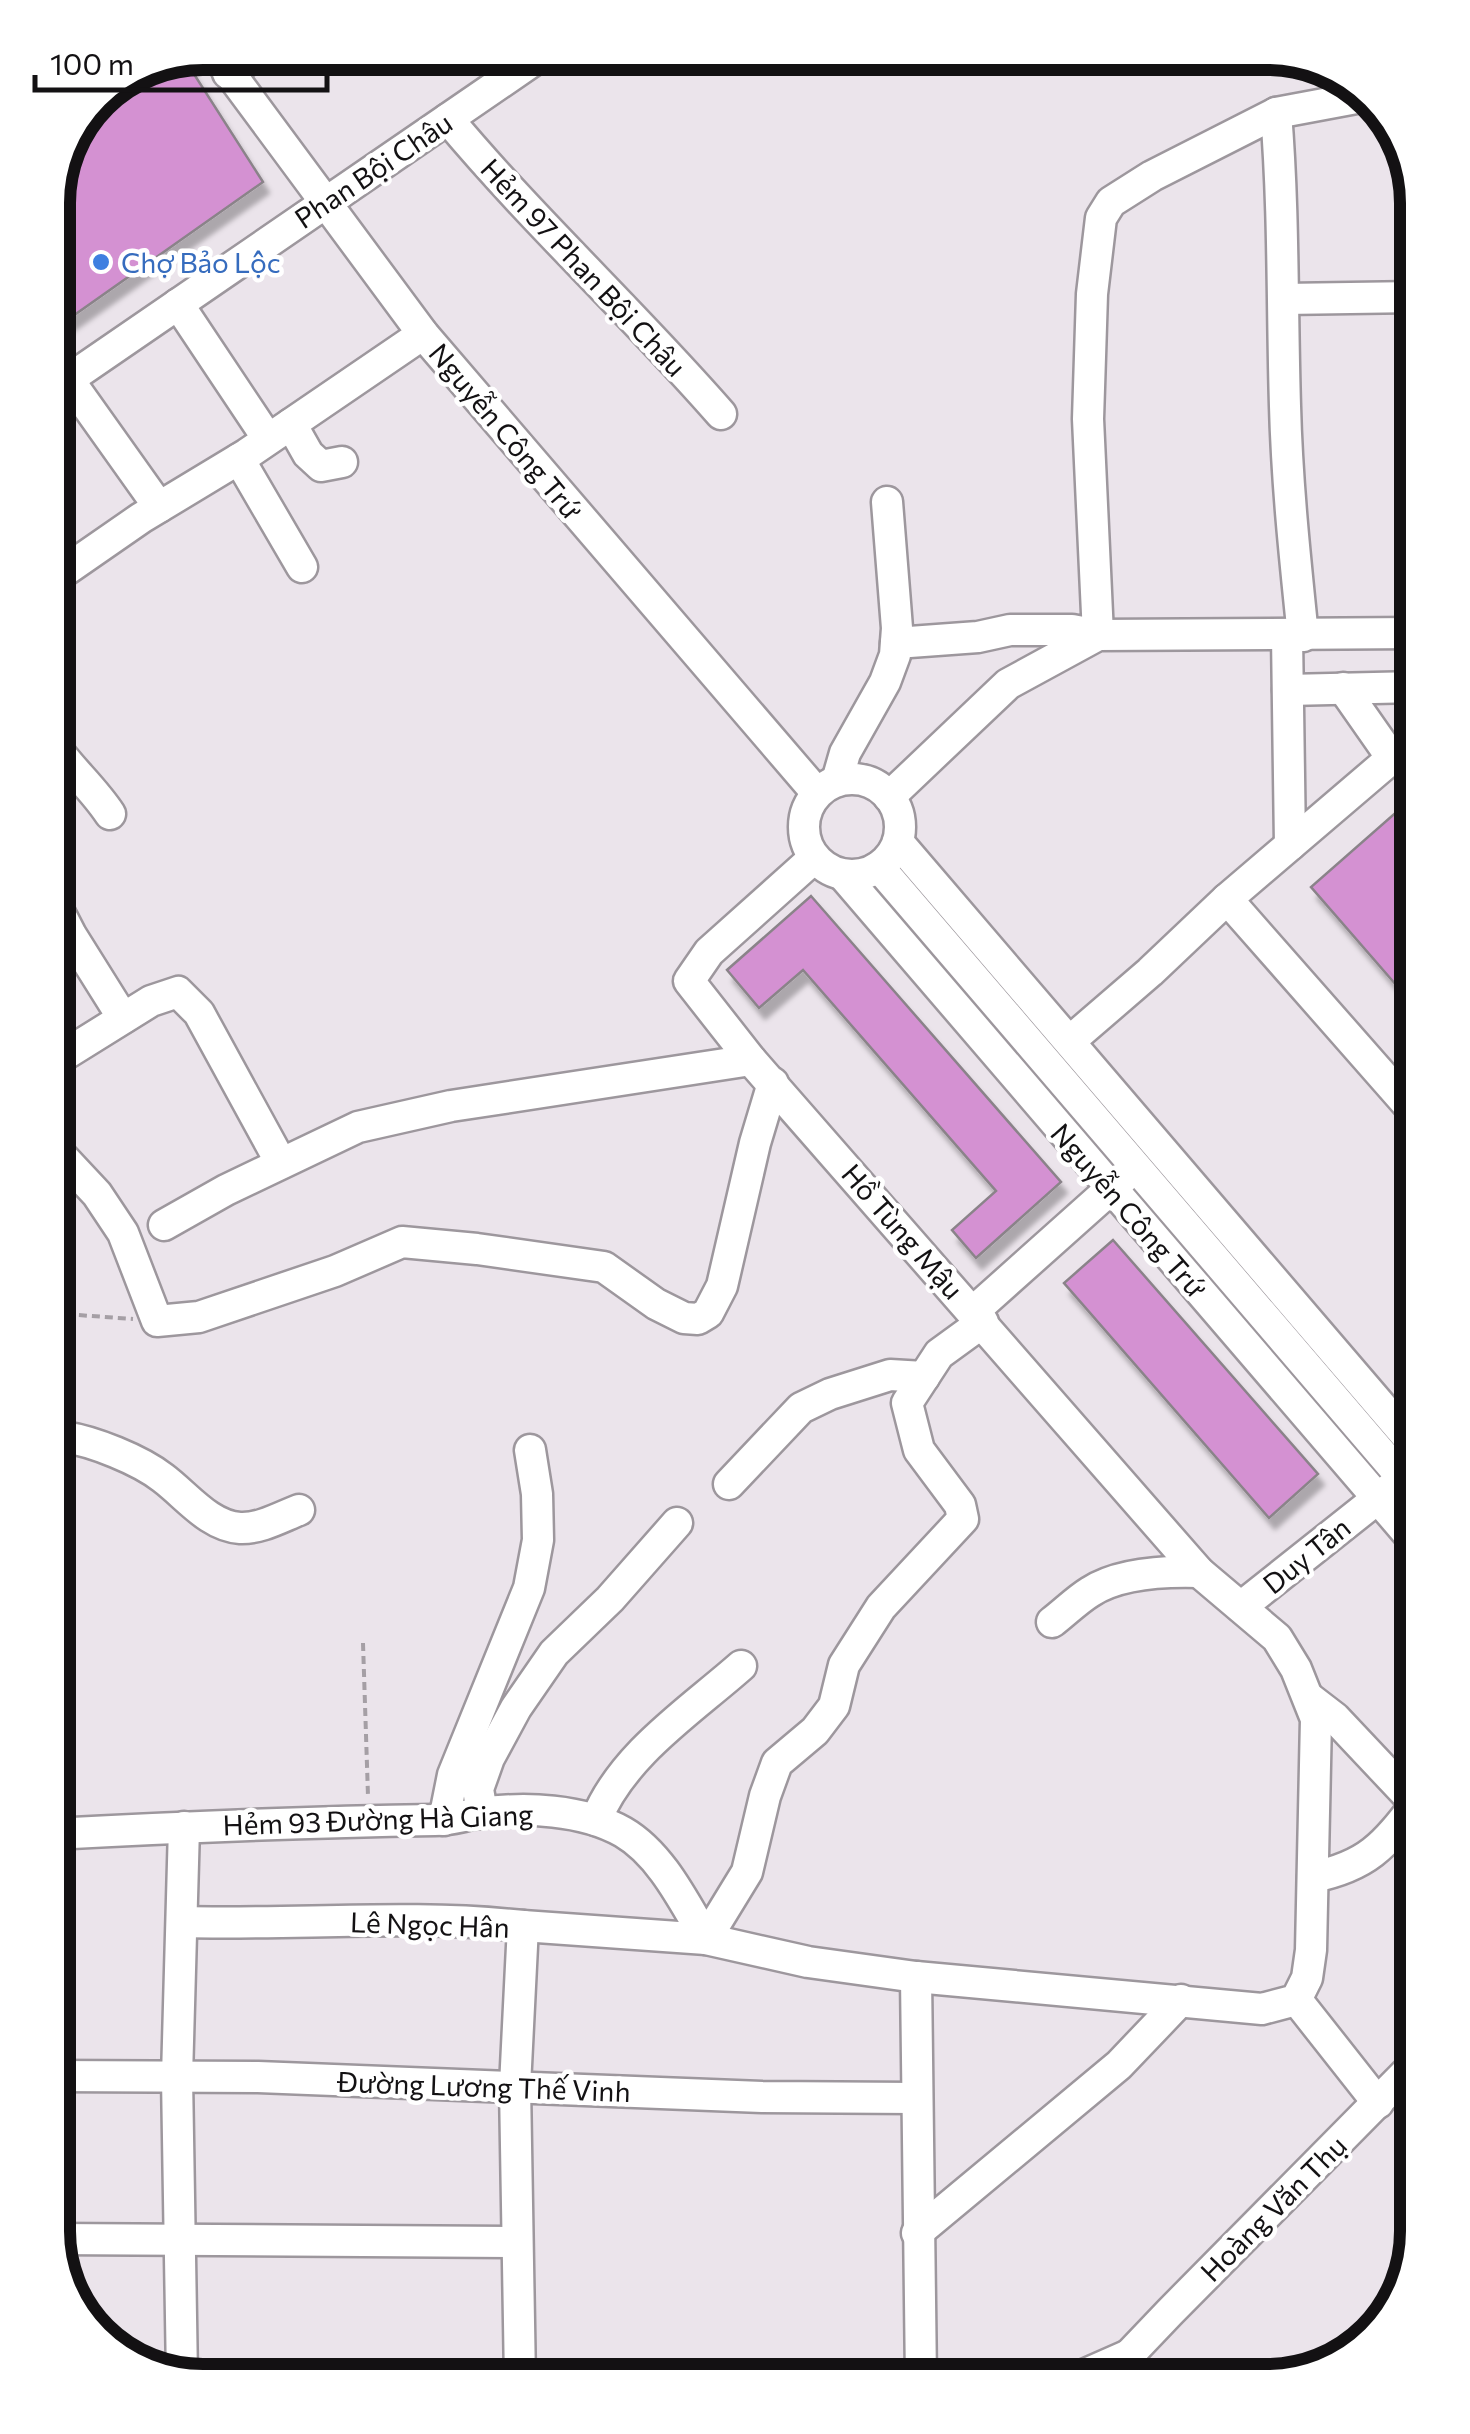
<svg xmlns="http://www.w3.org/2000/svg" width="1470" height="2434" viewBox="0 0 1470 2434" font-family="Commissioner,sans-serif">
  <defs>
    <filter id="shadow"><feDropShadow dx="6" dy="11" stdDeviation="2.5" flood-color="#0004"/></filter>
  </defs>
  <rect width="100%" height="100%" fill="#ebe4eb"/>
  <!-- building -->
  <g fill="#d491d2" stroke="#8a8389" stroke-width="2.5" filter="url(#shadow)">
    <path d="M 185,60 L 263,182 L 53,330 L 53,194 L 97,96 Z"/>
    <path d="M 1417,794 L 1417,881 L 1406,890 L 1417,905 L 1417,1009 L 1311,887 Z"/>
    <path d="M 811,896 L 1061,1182 L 976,1258 L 952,1230 L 996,1191 L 803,970 L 759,1008 L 727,970 Z"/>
    <path d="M 1113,1240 L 1318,1474 L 1269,1518 L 1064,1283 Z"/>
  </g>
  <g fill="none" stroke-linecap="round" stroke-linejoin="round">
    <defs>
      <g id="minor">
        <path d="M 215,53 L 423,334 L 817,793"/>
        <path d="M 228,73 L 259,53"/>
        <path d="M 1276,113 C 1284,211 1282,308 1285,406 C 1287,483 1295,559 1303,636"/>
        <path d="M 448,119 C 534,222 633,313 721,414"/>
        <path d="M 1284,299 L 1417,297"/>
        <path d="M 178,304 L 268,439"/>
        <path d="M 68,379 L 159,507"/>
        <path d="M 53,390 L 544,53"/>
        <path d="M 291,424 L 308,454 L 321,466 L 342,462"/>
        <path d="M 239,459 L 302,567"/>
        <path d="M 53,579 L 141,518 L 247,454 L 423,334"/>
        <path d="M 1287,636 L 1290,845"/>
        <path d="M 896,643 L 978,637 L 1010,630 L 1072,630 L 1098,635 L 1088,419 L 1092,294 L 1101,218 L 1111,202 L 1152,176 L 1276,113 L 1367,96"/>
        <path d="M 1343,688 L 1392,758 L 1227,899 L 1417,1115"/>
        <path d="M 1288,690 L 1417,687"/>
        <path d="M 53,744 C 70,769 93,788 110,814"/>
        <circle cx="852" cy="827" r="48"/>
        <path d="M 837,781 L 845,753 L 885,682 L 895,655 L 897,628 L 887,502"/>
        <path d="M 889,797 L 1008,684 L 1098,635 L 1417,633"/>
        <path d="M 898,842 L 1417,1448"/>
        <path d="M 879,867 L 1417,1495"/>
        <path d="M 843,875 L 1417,1544"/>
        <path d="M 53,900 L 71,935 L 123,1018"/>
        <path d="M 1070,1041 L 1150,972 L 1227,899"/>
        <path d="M 53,1062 L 151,1001 L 178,992 L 199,1013 L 281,1163"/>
        <path d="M 53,1147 L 97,1194 L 123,1233 L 157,1321 L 199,1317 L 335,1271 L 402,1242 L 477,1249 L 604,1267 L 656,1304 L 684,1318 L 698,1319 L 708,1313 L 722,1286 L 755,1143 L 773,1083"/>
        <path d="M 164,1225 L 226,1190 L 358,1127 L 451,1106 L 751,1060"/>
        <path d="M 974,1311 L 1124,1177"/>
        <path d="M 53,1461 L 64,1437 C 93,1441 140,1460 163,1478 C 187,1496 209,1526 240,1528 C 260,1529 281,1517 299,1510"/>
        <path d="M 729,1484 L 801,1408 L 830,1394 L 890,1375 L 924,1377"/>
        <path d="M 1241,1607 L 1392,1487"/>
        <path d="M 1052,1622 C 1065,1612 1077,1600 1090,1592 C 1119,1573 1165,1571 1199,1572"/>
        <path d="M 1309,1698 L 1335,1718 L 1417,1805"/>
        <path d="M 482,1813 L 478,1789 L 489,1758 L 516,1708 L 554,1653 L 610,1599 L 677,1523"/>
        <path d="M 444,1820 L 453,1775 L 529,1588 L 538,1540 L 537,1494 L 530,1450"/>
        <path d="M 596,1820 C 622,1755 690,1711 741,1666"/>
        <path d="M 53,1834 C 180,1827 307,1822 435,1820 C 451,1820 465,1815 480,1813 C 526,1807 582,1809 623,1832 C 661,1854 684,1902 706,1939 L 747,1872 L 765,1796 L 777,1763 L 815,1731 L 834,1706 L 844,1665 L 881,1607 L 963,1519 L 960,1505 L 919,1450 L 907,1403 L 939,1354 L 983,1322"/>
        <path d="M 1313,1877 C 1367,1866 1384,1846 1416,1804"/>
        <path d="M 183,1922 C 297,1925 410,1914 523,1926 L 515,2086 L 520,2381"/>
        <path d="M 523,1926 L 706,1939 L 808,1962 L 916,1977 L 1262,2009 L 1296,2000 L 1307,1978 L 1311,1950 L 1316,1719 L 1296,1669 L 1277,1638 L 1199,1572 L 751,1060 L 689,981 L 709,952 L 814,858"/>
        <path d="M 916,1977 L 921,2381"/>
        <path d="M 1296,1999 L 1378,2103"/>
        <path d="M 53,2076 L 258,2077 L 762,2097 L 915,2098"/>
        <path d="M 917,2233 L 1119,2065 L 1181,2000"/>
        <path d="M 54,2239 L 517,2242"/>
        <path d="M 182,2377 L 177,2077 L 184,1827"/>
        <path d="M 1070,2381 L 1129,2355"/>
        <path d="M 1113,2381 L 1129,2355 L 1170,2312 L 1417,2062"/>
      </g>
    </defs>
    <!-- minor casing -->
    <use href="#minor" stroke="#9d979d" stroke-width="35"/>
    <!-- path -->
    <g stroke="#a59fa5" stroke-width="4" stroke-dasharray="8 5" stroke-linecap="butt">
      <path d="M 53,1317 L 78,1315 L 133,1319"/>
      <path d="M 363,1643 L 368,1796"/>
    </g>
    <!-- minor -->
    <use href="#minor" stroke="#fff" stroke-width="30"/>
  </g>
  <!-- markers -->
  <circle fill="#3f7fe0" stroke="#fff" stroke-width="4" cx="101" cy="262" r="10"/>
  <g text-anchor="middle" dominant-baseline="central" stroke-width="9" stroke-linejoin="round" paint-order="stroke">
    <!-- street labels -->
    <g font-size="28" fill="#131113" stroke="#fff">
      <text transform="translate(373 170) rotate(-34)">Phan Bội Châu</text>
      <text transform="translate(584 267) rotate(47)">Hẻm 97 Phan Bội Châu</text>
      <text transform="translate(506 431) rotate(50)">Nguyễn Công Trứ</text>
      <text transform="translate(1129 1210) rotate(49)">Nguyễn Công Trứ</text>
      <text transform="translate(903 1231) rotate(49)">Hồ Tùng Mậu</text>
      <text transform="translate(1306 1555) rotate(-39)">Duy Tân</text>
      <text transform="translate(378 1819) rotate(-2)">Hẻm 93 Đường Hà Giang</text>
      <text transform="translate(430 1924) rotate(2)">Lê Ngọc Hân</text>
      <text transform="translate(484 2086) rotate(2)">Đường Lương Thế Vinh</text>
      <text transform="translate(1273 2208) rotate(-45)">Hoàng Văn Thụ</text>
    </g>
    <!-- shop labels -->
    <g font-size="28" fill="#366cbe" stroke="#fff" text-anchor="start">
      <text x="121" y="262">Chợ Bảo Lộc</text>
    </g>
  </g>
  <!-- crop -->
  <path d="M0 0H1470V2434H0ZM203 70H1267A133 133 0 0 1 1400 203V2231A133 133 0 0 1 1267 2364H203A133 133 0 0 1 70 2231V203A133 133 0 0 1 203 70Z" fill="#fff" fill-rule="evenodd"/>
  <path fill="none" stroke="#131113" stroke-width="12" d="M203 70H1267A133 133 0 0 1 1400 203V2231A133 133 0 0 1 1267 2364H203A133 133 0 0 1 70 2231V203A133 133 0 0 1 203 70Z"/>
  <!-- scale -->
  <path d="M35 75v15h292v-15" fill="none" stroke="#131113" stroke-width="5"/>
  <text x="50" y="75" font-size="30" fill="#131113" stroke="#ffffff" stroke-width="8" paint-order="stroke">100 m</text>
</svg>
